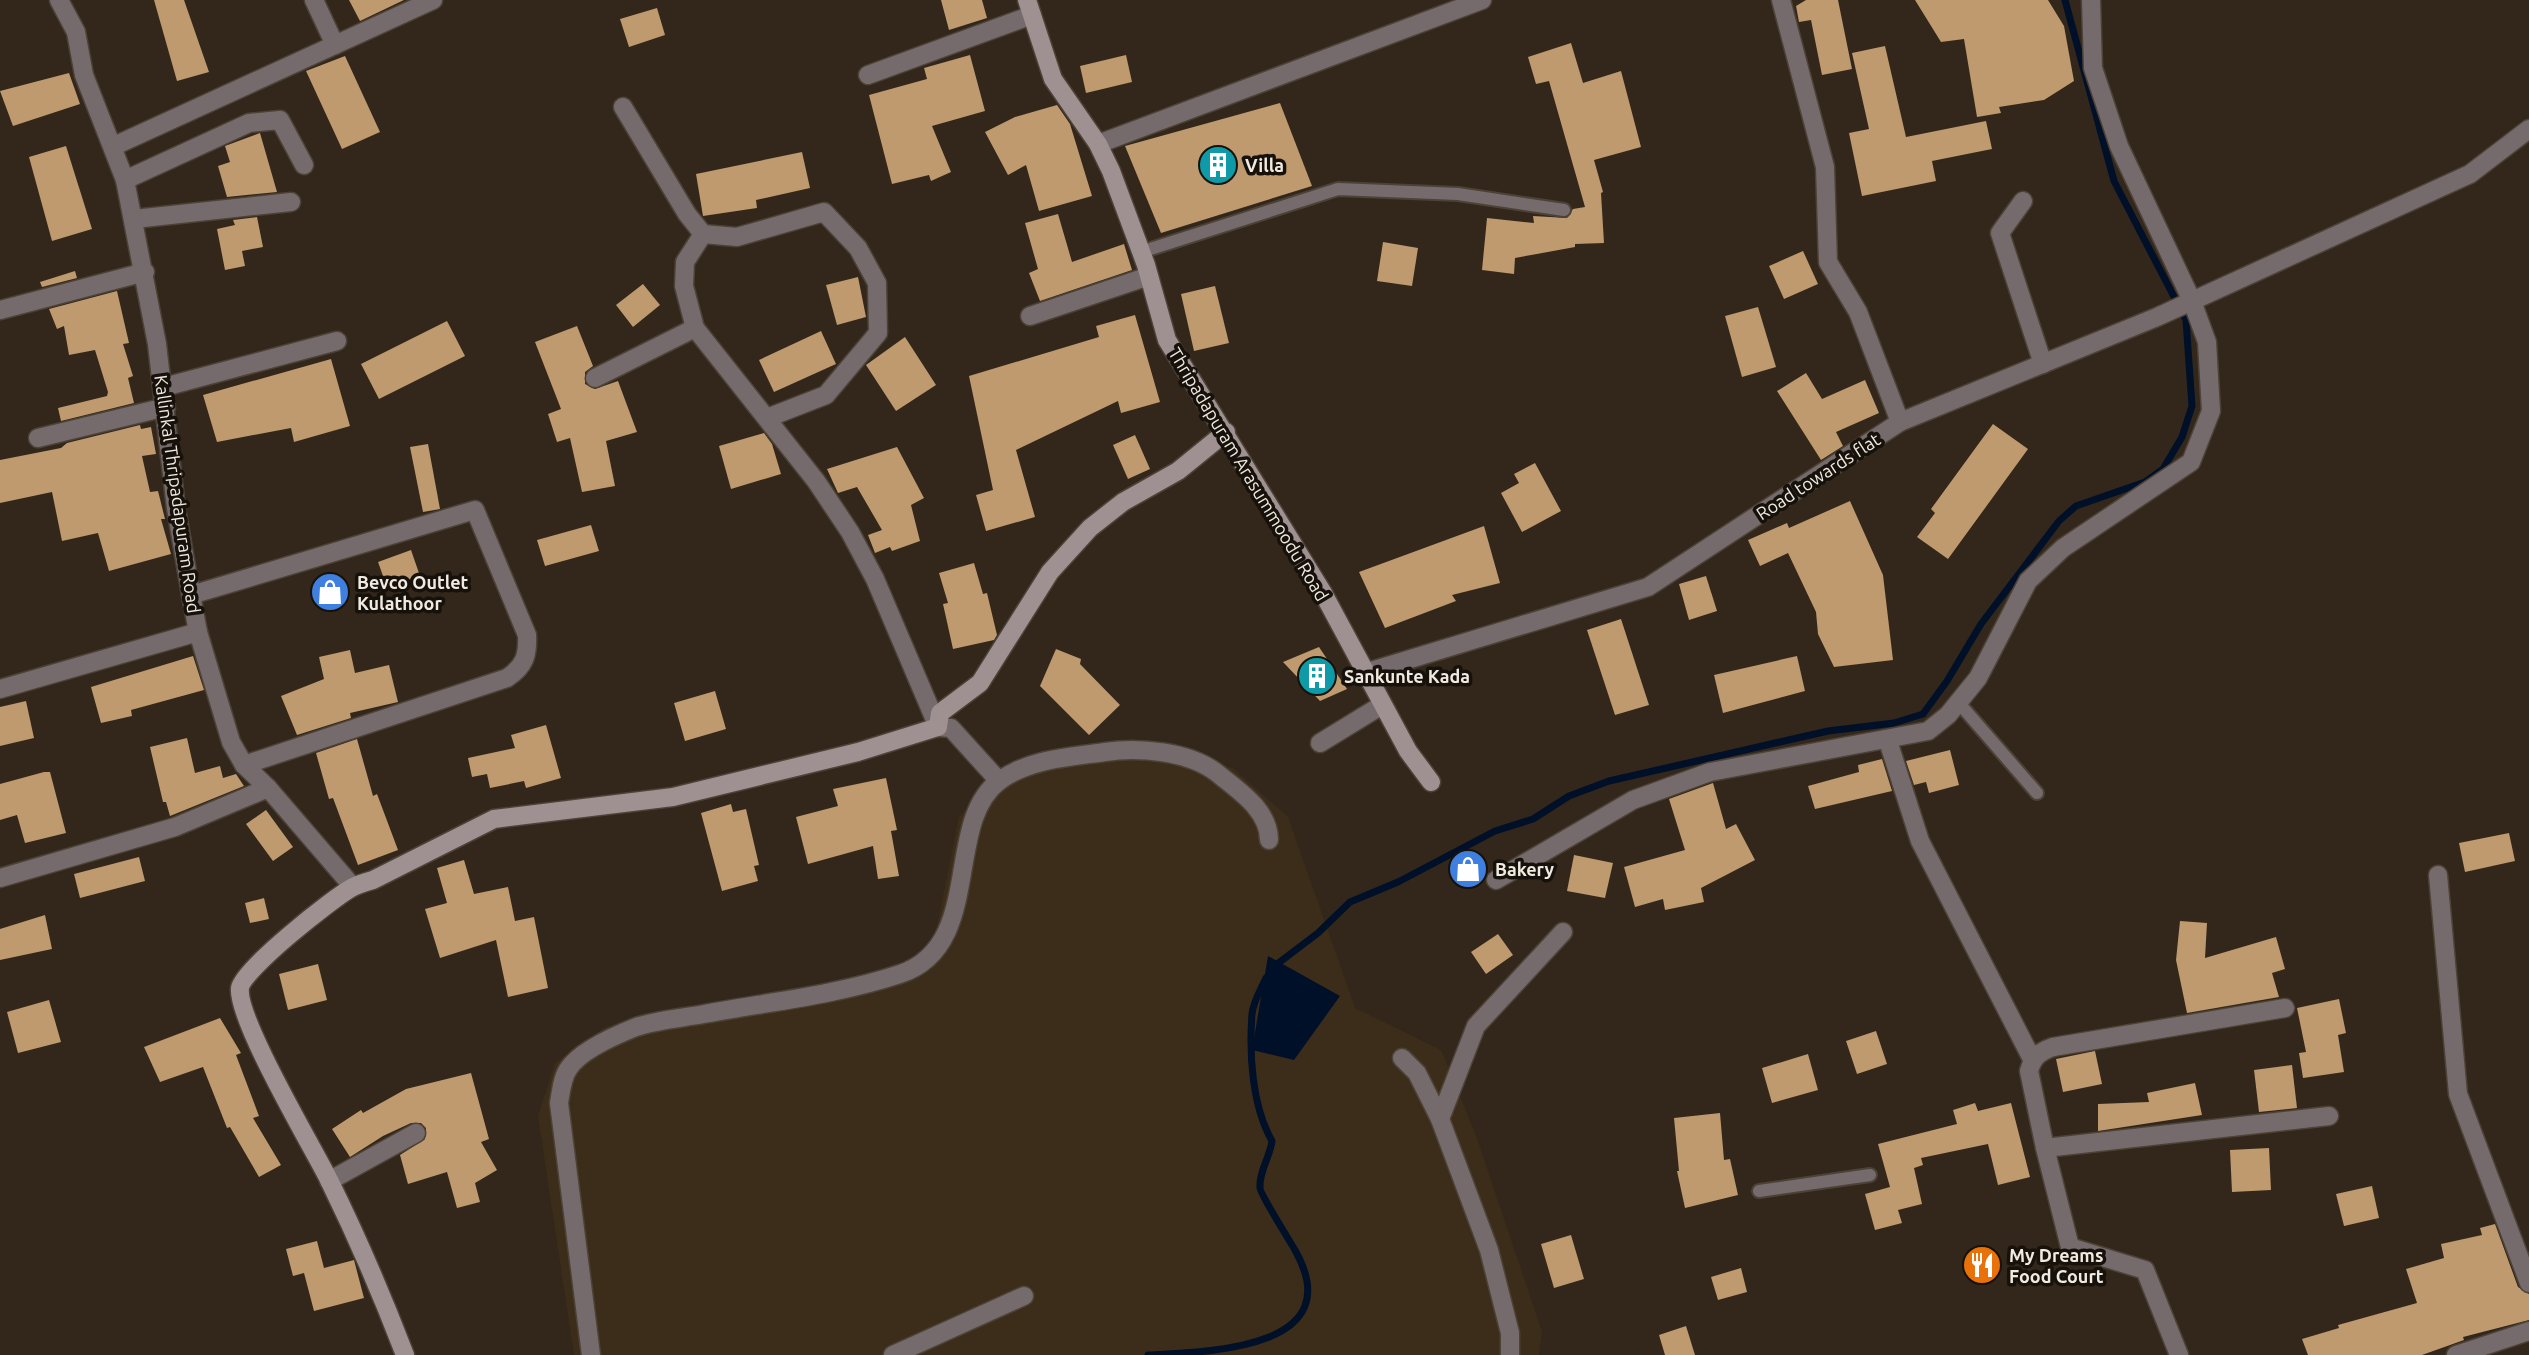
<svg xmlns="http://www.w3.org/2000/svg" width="2529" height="1355" viewBox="0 0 2529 1355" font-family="Ubuntu,sans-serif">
  <rect width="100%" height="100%" fill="#32271a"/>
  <!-- built -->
  <path fill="#3c2d1a" d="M 1080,750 L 1173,753 L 1233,768 L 1288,817 L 1355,1008 L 1441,1050 L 1477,1138 L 1542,1332 L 1539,1355 L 574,1355 L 538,1116 L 555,1063 L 605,1027 L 906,973 L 933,946 L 959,817 L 1016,760 Z"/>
  <!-- water -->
  <path fill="#001028" d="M 1268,956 L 1340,996 L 1294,1060 L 1252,1050 Z"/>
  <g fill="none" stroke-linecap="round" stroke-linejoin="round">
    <!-- stream -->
    <g stroke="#001028" stroke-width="7">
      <path d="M 1272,968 L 1318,933 L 1350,902 L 1398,882 L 1495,831 L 1533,819 L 1569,796 L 1609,781 L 1828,731 L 1894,723 L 1923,714 L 1947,681 L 1981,624 L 2059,521 L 2076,506 L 2145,482 L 2163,469 L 2182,437 L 2192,406 L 2186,320 L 2114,181 L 2065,0"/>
      <path d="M 1148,1355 C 1209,1352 1349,1349 1296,1252 C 1290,1241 1260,1194 1260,1188 C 1259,1171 1270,1157 1272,1141 C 1252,1106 1249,1054 1252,1014 C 1253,1002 1261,989 1266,978"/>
    </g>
  </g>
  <!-- building -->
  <g fill="#be9a6e">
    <path d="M 154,0 L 184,0 L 209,72 L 177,81 Z"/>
    <path d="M 349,0 L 404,0 L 360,21 Z"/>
    <path d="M 941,0 L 982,0 L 987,18 L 949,30 Z"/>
    <path d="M 1806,0 L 1838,0 L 1852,69 L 1822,75 L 1811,20 L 1799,22 L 1796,6 Z"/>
    <path d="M 1915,0 L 2048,0 L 2064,26 L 2074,81 L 2044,100 L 1999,107 L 2001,113 L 1977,117 L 1964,39 L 1941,42 Z"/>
    <path d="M 657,8 L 665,35 L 629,47 L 620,19 Z"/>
    <path d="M 1571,43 L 1583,83 L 1621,71 L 1641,147 L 1594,160 L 1603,192 L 1601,193 L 1604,243 L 1575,244 L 1575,247 L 1515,258 L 1514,274 L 1482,270 L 1487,218 L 1534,223 L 1533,216 L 1567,218 L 1573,209 L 1585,207 L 1549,81 L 1536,84 L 1528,57 Z"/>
    <path d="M 1885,46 L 1906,137 L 1986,121 L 1992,149 L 1932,161 L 1936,181 L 1862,196 L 1849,133 L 1869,129 L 1852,53 Z"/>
    <path d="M 970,55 L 985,111 L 932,126 L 951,172 L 931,181 L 929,175 L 892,184 L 869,95 L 927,79 L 924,68 Z"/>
    <path d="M 1126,55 L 1132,82 L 1086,93 L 1080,66 Z"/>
    <path d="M 345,56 L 380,132 L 342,149 L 306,71 Z"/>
    <path d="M 69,73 L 80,104 L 13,126 L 0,91 Z"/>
    <path d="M 1280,103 L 1312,186 L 1161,233 L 1125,146 Z"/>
    <path d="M 1057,105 L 1070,124 L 1092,196 L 1039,211 L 1026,165 L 1008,175 L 985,132 L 1015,117 Z"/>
    <path d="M 260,133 L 277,192 L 227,197 L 218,166 L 230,162 L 225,146 Z"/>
    <path d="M 66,146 L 92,229 L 52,241 L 29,157 Z"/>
    <path d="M 802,152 L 810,188 L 756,200 L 757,208 L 703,216 L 696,174 Z"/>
    <path d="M 1058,214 L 1072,262 L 1124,244 L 1132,270 L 1040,301 L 1029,273 L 1038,269 L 1025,223 Z"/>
    <path d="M 257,217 L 263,247 L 242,251 L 245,266 L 225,270 L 217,229 L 235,225 L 233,220 Z"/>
    <path d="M 1383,242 L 1418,248 L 1412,286 L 1377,281 Z"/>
    <path d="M 1803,251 L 1818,284 L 1784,299 L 1769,266 Z"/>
    <path d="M 75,271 L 77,278 L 42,287 L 40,282 Z"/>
    <path d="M 858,277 L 866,317 L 837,325 L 826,285 Z"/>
    <path d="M 643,284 L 660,305 L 633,327 L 616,305 Z"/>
    <path d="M 1215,286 L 1229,343 L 1194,351 L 1181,294 Z"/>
    <path d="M 117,291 L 129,343 L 123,344 L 133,376 L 128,378 L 134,403 L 61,421 L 58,408 L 107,396 L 108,392 L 95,350 L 69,355 L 64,326 L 57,329 L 49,309 Z"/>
    <path d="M 1758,307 L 1776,367 L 1742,377 L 1725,316 Z"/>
    <path d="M 1135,315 L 1160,402 L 1121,413 L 1118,401 L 1016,450 L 1035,517 L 986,531 L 976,495 L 993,490 L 969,376 L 1099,337 L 1096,326 Z"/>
    <path d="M 447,321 L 465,356 L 379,399 L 361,364 Z"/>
    <path d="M 577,326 L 593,366 L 585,372 L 585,384 L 595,389 L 618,381 L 637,432 L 606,441 L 615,486 L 582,492 L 570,438 L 557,442 L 548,414 L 561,409 L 535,342 Z"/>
    <path d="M 821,331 L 836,364 L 774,392 L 759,360 Z"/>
    <path d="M 905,337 L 936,385 L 896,411 L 866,365 Z"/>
    <path d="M 331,359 L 350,426 L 294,442 L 291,428 L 217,442 L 203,395 Z"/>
    <path d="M 1806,373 L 1822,399 L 1865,380 L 1879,413 L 1836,432 L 1843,446 L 1821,460 L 1777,391 Z"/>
    <path d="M 1993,424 L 2028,449 L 1948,559 L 1917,537 L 1935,513 L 1931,509 Z"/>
    <path d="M 140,425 L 141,429 L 151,427 L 156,454 L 142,456 L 150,492 L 158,491 L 165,519 L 161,519 L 171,554 L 109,571 L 98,533 L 62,541 L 52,492 L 0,503 L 0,460 L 61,448 L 67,443 Z"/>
    <path d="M 764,433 L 772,444 L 781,474 L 731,489 L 719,446 Z"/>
    <path d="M 1135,435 L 1150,469 L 1128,479 L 1113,445 Z"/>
    <path d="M 428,444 L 440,509 L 423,512 L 410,447 Z"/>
    <path d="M 897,447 L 924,498 L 911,505 L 920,541 L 892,551 L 890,547 L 875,553 L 868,535 L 882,530 L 857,487 L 838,493 L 827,469 Z"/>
    <path d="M 1535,463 L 1561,511 L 1522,532 L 1501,493 L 1519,483 L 1514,474 Z"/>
    <path d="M 1850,501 L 1883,575 L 1893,660 L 1834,667 L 1818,634 L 1816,612 L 1788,553 L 1760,566 L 1748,540 L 1787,523 L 1789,528 Z"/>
    <path d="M 591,525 L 599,551 L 545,566 L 537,540 Z"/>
    <path d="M 1484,526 L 1500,583 L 1452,595 L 1456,601 L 1385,628 L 1359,572 Z"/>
    <path d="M 411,550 L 420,576 L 387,587 L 378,562 Z"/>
    <path d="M 974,563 L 983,594 L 987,593 L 997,635 L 994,640 L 953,649 L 943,604 L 948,603 L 939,573 Z"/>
    <path d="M 1706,576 L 1717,611 L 1689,620 L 1679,584 Z"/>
    <path d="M 1621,619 L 1649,705 L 1615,715 L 1587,630 Z"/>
    <path d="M 1319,647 L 1347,689 L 1320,701 L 1283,662 Z"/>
    <path d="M 1056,649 L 1081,659 L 1080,664 L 1120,705 L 1089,735 L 1040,686 Z"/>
    <path d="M 350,650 L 355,673 L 389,665 L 398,702 L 350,713 L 351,718 L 297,735 L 281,696 L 324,679 L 319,657 Z"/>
    <path d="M 193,656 L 204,690 L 131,710 L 132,716 L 101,723 L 91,687 Z"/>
    <path d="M 1797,656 L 1805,691 L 1723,713 L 1714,675 Z"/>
    <path d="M 715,691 L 726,729 L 685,741 L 674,703 Z"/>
    <path d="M 26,701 L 34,738 L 0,746 L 0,707 Z"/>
    <path d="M 546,725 L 561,778 L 526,788 L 524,781 L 490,788 L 487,774 L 472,777 L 468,758 L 515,748 L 511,735 Z"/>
    <path d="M 187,738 L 195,773 L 220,766 L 223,778 L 236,774 L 244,786 L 170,816 L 166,802 L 163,802 L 150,747 Z"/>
    <path d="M 357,739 L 373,796 L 377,794 L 398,850 L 358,865 L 333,798 L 329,799 L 316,753 Z"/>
    <path d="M 1950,750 L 1959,785 L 1929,793 L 1926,782 L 1914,785 L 1906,761 Z"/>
    <path d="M 1882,759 L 1892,791 L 1815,809 L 1808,786 L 1859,772 L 1858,765 Z"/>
    <path d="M 44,772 L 50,772 L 66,833 L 25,843 L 17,815 L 0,820 L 0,784 Z"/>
    <path d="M 886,778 L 897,830 L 891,831 L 899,876 L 878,879 L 873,846 L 808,864 L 796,817 L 838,806 L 833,789 Z"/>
    <path d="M 1713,783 L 1726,829 L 1736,824 L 1755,860 L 1701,888 L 1704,902 L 1665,910 L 1663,899 L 1635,907 L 1624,867 L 1685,850 L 1669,799 Z"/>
    <path d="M 731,804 L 733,812 L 746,809 L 759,865 L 754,866 L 758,881 L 722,891 L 701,813 Z"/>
    <path d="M 266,810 L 293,847 L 273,861 L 246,824 Z"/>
    <path d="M 2509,833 L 2515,861 L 2465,872 L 2459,843 Z"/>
    <path d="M 1574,855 L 1613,863 L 1605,898 L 1567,891 Z"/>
    <path d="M 139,857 L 145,881 L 80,898 L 74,874 Z"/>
    <path d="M 464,860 L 474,894 L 508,887 L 515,921 L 534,917 L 548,988 L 508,997 L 496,940 L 440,958 L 425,909 L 447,903 L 437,868 Z"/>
    <path d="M 264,898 L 269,919 L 250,923 L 245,903 Z"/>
    <path d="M 45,915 L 52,949 L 0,960 L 0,929 Z"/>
    <path d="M 2180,921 L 2207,923 L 2205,958 L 2276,937 L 2285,969 L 2272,973 L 2279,997 L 2187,1013 L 2176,960 Z"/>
    <path d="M 1498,934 L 1513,955 L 1486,974 L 1471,952 Z"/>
    <path d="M 318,964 L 327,1000 L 288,1010 L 279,974 Z"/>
    <path d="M 2339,999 L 2346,1033 L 2338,1035 L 2344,1072 L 2303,1078 L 2299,1053 L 2306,1052 L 2297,1008 Z"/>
    <path d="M 49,1000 L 61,1042 L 18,1053 L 7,1012 Z"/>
    <path d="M 220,1018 L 241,1053 L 236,1055 L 259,1116 L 253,1118 L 281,1165 L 259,1177 L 230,1127 L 227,1128 L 203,1067 L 160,1082 L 144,1047 Z"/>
    <path d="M 1876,1031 L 1887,1064 L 1857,1074 L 1846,1041 Z"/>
    <path d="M 2095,1051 L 2102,1084 L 2063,1092 L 2056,1059 Z"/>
    <path d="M 1808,1054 L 1818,1090 L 1772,1103 L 1762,1068 Z"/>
    <path d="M 2292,1065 L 2297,1108 L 2259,1112 L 2254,1070 Z"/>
    <path d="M 471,1073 L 489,1139 L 481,1142 L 497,1170 L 475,1183 L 480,1202 L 457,1208 L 447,1172 L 408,1184 L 400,1155 L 425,1139 L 426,1128 L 421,1123 L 411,1123 L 383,1136 L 350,1157 L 332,1129 L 361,1110 L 363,1113 L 406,1089 Z"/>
    <path d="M 2195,1083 L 2202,1115 L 2098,1131 L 2098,1104 L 2149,1102 L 2147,1093 Z"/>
    <path d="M 1975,1103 L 1978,1111 L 2011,1103 L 2030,1177 L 1998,1185 L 1988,1144 L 1921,1158 L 1923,1165 L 1914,1168 L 1922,1204 L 1898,1210 L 1902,1223 L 1875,1230 L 1865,1194 L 1890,1187 L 1878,1144 L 1957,1124 L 1953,1110 Z"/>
    <path d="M 1720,1113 L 1724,1160 L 1730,1159 L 1738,1195 L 1685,1208 L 1677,1171 L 1679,1171 L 1674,1118 Z"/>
    <path d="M 2269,1148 L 2271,1190 L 2232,1192 L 2230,1150 Z"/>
    <path d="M 2372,1186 L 2379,1218 L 2344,1226 L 2336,1194 Z"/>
    <path d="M 2495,1224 L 2518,1287 L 2529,1294 L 2529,1320 L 2463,1337 L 2464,1340 L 2422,1355 L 2308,1355 L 2302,1339 L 2339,1328 L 2338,1325 L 2417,1303 L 2406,1269 L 2444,1258 L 2441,1244 L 2482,1235 L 2480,1228 Z"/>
    <path d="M 1571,1235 L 1584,1279 L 1554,1288 L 1541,1244 Z"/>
    <path d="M 317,1241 L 324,1268 L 354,1260 L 364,1298 L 314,1311 L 304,1273 L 293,1276 L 286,1249 Z"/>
    <path d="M 1741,1268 L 1747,1292 L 1718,1300 L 1711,1277 Z"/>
    <path d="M 1686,1326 L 1695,1355 L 1665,1355 L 1659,1335 Z"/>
  </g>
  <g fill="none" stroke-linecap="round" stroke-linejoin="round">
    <defs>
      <g id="lane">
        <path d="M 1141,252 L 1338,189 L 1458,194 L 1564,210"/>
        <path d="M 1958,702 L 2037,793"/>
        <path d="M 1759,1191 L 1870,1175"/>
      </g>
      <g id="street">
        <path d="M 59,0 L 76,32 L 84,75 L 125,180 L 157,344 L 176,508 L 191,595 L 198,632 L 231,742 L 244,765 L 268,788 L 353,887"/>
        <path d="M 314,0 L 335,45"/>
        <path d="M 868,75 L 1032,15"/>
        <path d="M 623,107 L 687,214 L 703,234 L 685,262 L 684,286 L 695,328 L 816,481 L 850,532 L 875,579 L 938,727 L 951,728 L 999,781"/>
        <path d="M 1098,144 L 1482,0"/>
        <path d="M 114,146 L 433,0"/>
        <path d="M 125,180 L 249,123 L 280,120 L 304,165"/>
        <path d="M 2023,201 L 2000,233 L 2043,364"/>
        <path d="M 134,219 L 291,202"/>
        <path d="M 703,234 L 737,237 L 824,212 L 858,248 L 877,283 L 878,333 L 826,395 L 767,418"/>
        <path d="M 0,310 L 145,272"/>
        <path d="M 1030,316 L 1149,276"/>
        <path d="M 595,378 L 695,328"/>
        <path d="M 164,387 L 337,341"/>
        <path d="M 1900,422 L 2157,317 L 2470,174 L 2529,129"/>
        <path d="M 38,438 L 166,407"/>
        <path d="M 191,595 L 475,510 L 527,635 C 528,655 525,666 507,678 L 244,765"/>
        <path d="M 1364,673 L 1648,587 L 1900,422 L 1858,312 L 1828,262 L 1825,167 L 1781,0"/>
        <path d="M 0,689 L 198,632"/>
        <path d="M 1888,741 L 1920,841 L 2032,1059"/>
        <path d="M 1320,743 L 1382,705"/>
        <path d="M 2438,875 L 2458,1094 L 2529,1283"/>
        <path d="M 0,878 L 175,827 L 268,788"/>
        <path d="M 1496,880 L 1633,800 L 1710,772 L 1928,731 L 1948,715 L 1978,678 L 2028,581 L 2063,548 L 2191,462 L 2211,411 L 2207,342 L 2192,301 L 2119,146 L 2093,68 L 2091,0"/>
        <path d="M 2285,1008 L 2053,1047 C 2039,1052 2033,1057 2029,1071 L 2045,1148 L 2329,1116"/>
        <path d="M 1402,1058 L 1417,1073 L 1440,1119 L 1476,1026 L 1563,932"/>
        <path d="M 1440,1119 L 1489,1250 L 1510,1333 L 1510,1355"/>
        <path d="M 2045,1148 L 2070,1247 L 2145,1270 L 2179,1355"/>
        <path d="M 329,1181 L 416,1133"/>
        <path d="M 591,1355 L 559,1103 C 561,1092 562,1077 569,1068 C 581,1050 616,1035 636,1027 C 657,1020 682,1018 704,1014 C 769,1002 837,995 900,974 C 985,946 943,823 999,781 C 1029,759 1070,757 1105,752 C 1138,747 1189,751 1217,773 C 1239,791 1269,810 1269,840"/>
        <path d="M 893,1355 L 1024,1296"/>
        <path d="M 2456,1355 L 2529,1331"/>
      </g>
      <g id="secondary">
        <path d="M 1027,0 L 1053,79 L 1098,144 L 1111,171 L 1146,265 L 1167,340 L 1323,593 L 1408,751 L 1431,782"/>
        <path d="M 405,1355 C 382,1295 357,1237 329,1180 C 312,1146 236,1018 240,988 C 242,970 334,897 353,887 C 359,884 366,882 373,880 L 494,819 L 673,797 L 858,752 L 938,727 L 940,713 L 980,683 L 1050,572 L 1090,528 L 1123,502 L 1178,471 L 1226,432"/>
      </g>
    </defs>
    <!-- lane casing -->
    <use href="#lane" stroke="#4d4236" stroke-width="16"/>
    <!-- street casing -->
    <use href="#street" stroke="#4d4236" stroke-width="21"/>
    <!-- secondary casing -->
    <use href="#secondary" stroke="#4d4236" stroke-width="21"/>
    <!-- lane -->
    <use href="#lane" stroke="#756b6c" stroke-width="12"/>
    <!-- street -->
    <use href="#street" stroke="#756b6c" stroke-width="18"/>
    <!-- secondary -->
    <use href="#secondary" stroke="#9f9092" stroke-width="18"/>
  </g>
  <!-- icons -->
  <defs>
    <symbol id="building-disc" viewBox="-11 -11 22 22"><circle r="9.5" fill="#0f9aa8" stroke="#16110b"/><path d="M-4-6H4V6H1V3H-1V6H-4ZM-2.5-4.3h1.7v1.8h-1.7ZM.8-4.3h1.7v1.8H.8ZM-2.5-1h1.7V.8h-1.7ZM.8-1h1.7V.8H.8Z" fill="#fff"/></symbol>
    <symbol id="shop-disc" viewBox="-11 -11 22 22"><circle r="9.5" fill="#3f7fe0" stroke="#16110b"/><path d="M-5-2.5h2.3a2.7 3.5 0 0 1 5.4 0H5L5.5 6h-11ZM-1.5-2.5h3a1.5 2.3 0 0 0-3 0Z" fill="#fff"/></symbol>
    <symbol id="restaurant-disc" viewBox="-11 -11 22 22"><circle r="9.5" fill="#e8710a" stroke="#16110b"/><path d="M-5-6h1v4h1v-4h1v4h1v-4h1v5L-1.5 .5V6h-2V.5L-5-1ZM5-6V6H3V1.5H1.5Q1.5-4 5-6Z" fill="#fff"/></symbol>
  </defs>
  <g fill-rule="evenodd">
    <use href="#building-disc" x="1196" y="143" width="44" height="44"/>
    <use href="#shop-disc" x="308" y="570" width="44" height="44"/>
    <use href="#building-disc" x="1295" y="654" width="44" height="44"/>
    <use href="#shop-disc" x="1446" y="847" width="44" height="44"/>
    <use href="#restaurant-disc" x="1960" y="1243" width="44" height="44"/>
  </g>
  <g text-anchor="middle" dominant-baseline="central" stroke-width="7" stroke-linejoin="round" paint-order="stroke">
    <!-- poi labels -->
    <g font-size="18" font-weight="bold" fill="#f1eae1" stroke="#16110b" text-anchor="start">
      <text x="1245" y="165">Villa</text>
      <text x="357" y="582">Bevco Outlet<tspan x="357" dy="21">Kulathoor</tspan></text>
      <text x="1344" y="676">Sankunte Kada</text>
      <text x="1495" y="869">Bakery</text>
      <text x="2009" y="1255">My Dreams<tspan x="2009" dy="21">Food Court</tspan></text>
    </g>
    <!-- street labels -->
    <g font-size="18" fill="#f1eae1" stroke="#16110b">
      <text transform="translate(1249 474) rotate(59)">Thripadapuram Arasummoodu Road</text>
      <text transform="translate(1818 476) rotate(-33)">Road towards flat</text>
      <text transform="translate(178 494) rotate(82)">Kallinkal Thripadapuram Road</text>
    </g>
  </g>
</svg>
